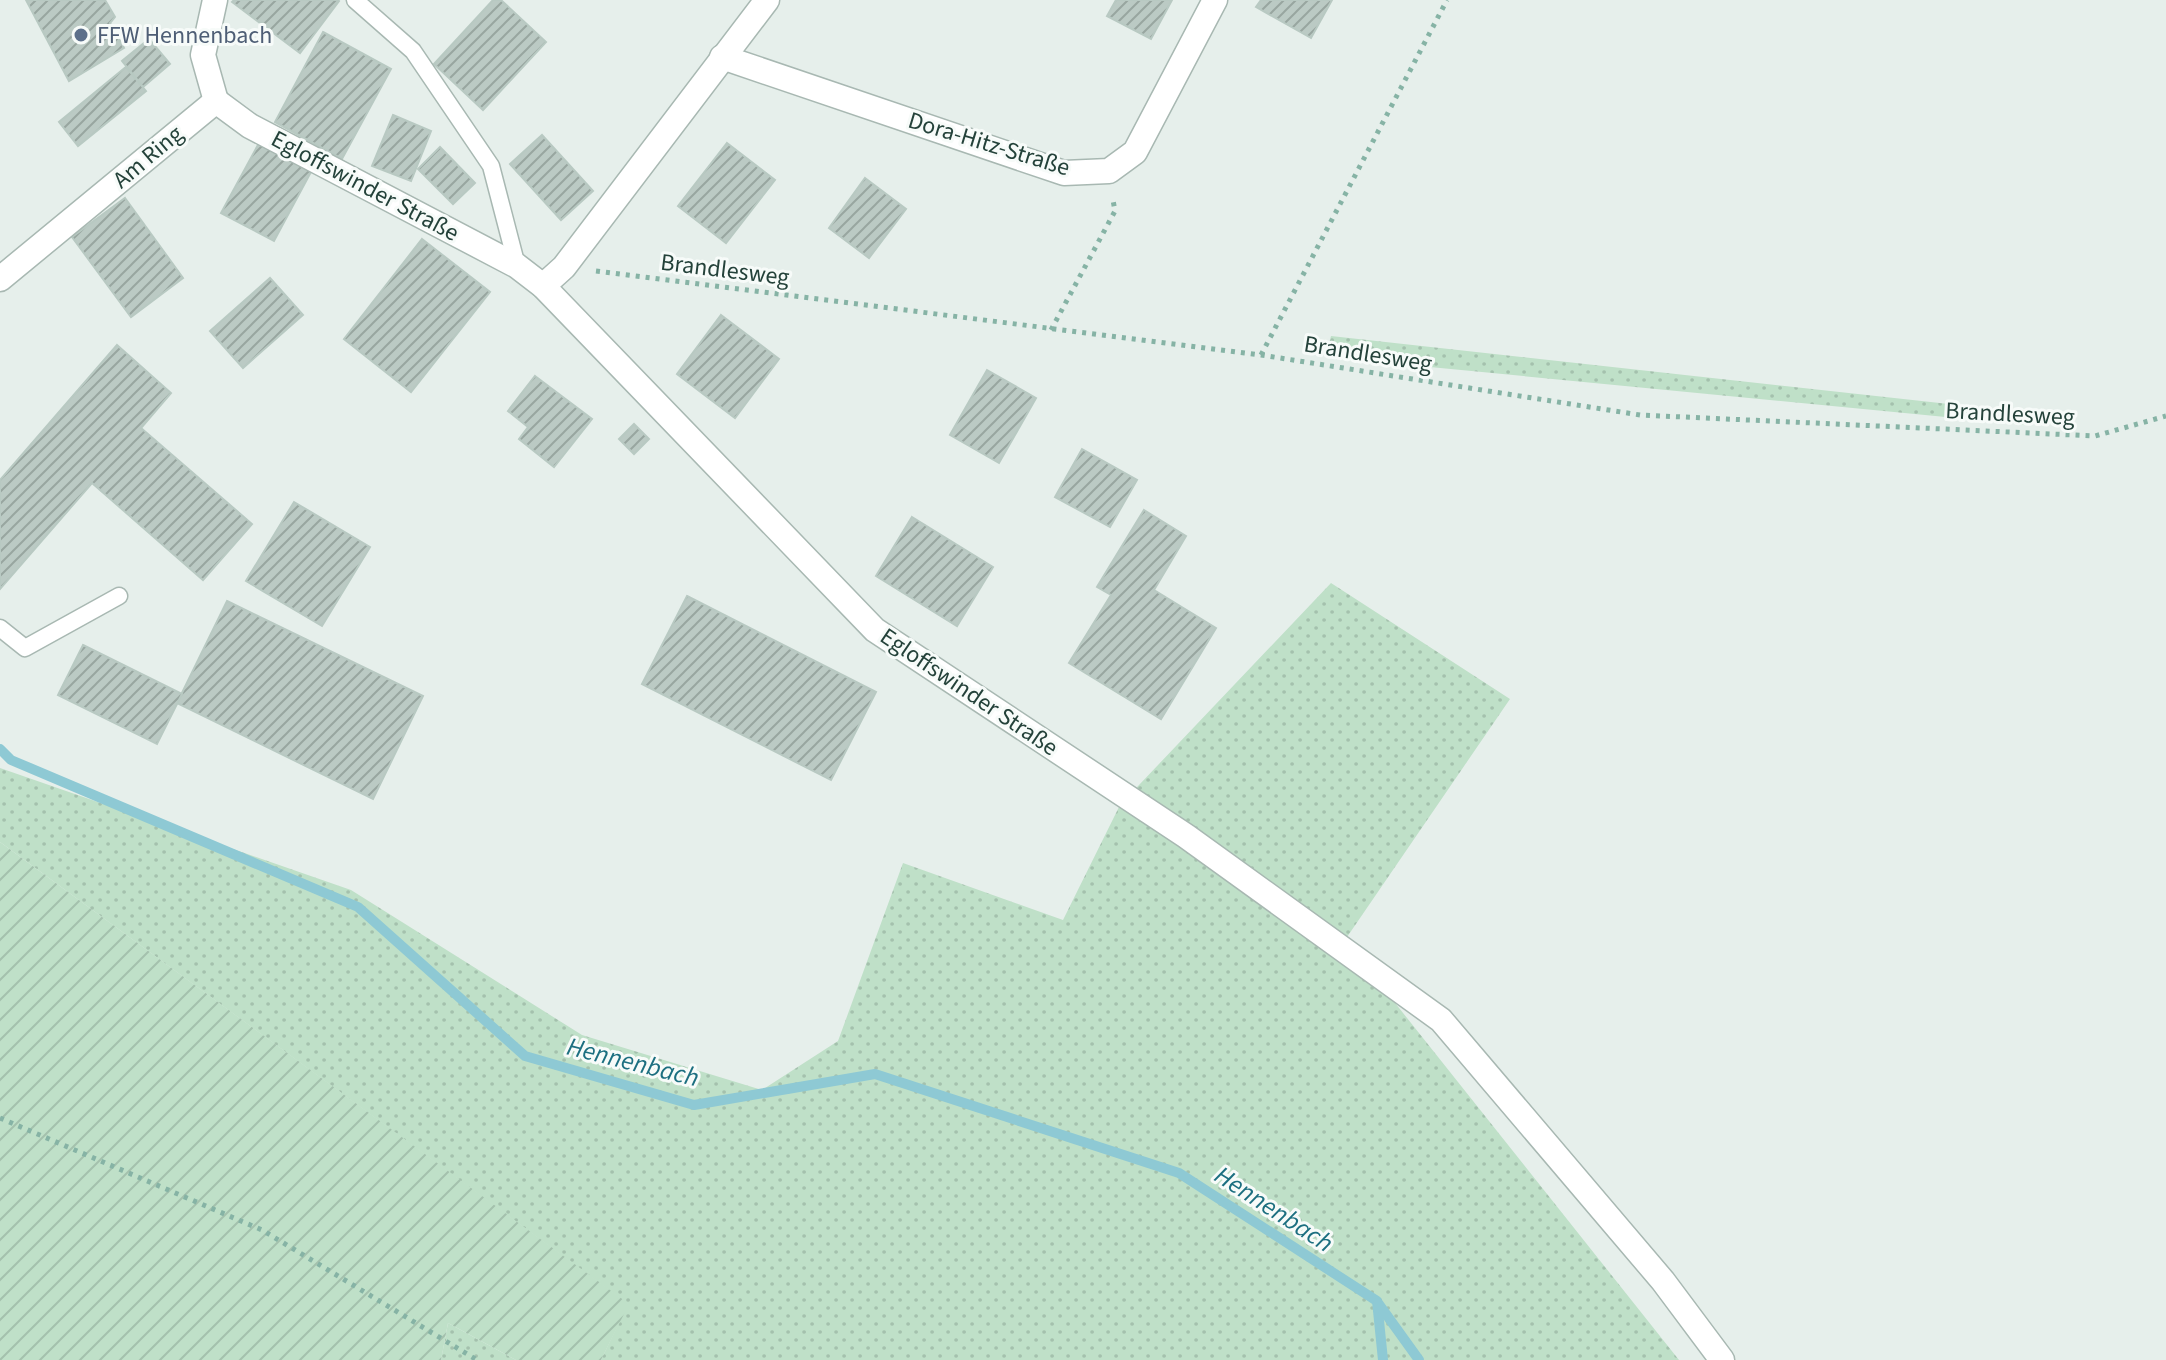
<svg xmlns="http://www.w3.org/2000/svg" width="2166" height="1360" viewBox="0 0 2166 1360" font-family="'Source Sans 3',sans-serif">
  <defs>
    <pattern id="grass-dots" width="8" height="8" patternUnits="userSpaceOnUse" patternTransform="scale(2)"><rect width="8" height="8" fill="#bfe0c8"/><path d="M2 2h.1M6 6h.1" fill="none" stroke="#a4c1ad" stroke-width="1.8" stroke-linecap="round"/></pattern>
    <pattern id="garden-furrows" width="10" height="10" patternUnits="userSpaceOnUse" patternTransform="scale(2)"><rect width="10" height="10" fill="#bfe0c8"/><path d="M-1 1l2-2M0 10L10 0M9 11l2-2" fill="none" stroke="#a4c1ad"/></pattern>
    <pattern id="building-hatch" width="6" height="6" patternUnits="userSpaceOnUse" patternTransform="scale(2)"><rect width="6" height="6" fill="#bbcac4"/><path d="M-1 1l2-2M0 6l6-6M5 7l2-2" fill="none" stroke="#98a6a0"/></pattern>
  </defs>
  <rect width="100%" height="100%" fill="#e6efeb"/>
  <!-- grass -->
  <g fill="url(#grass-dots)">
    <path d="M 1331,336 L 2031,413 L 2028,425 L 1326,357 Z"/>
    <path d="M 1331,583 L 1510,699 L 1345,940 L 1679,1360 L 601,1360 L 628,1304 L 0,842 L 0,768 L 351,890 L 582,1035 L 762,1090 L 838,1041 L 903,863 L 1063,920 L 1120,805 Z"/>
    <path d="M 448,1323 L 516,1360 L 441,1360 Z"/>
  </g>
  <!-- garden -->
  <path fill="url(#garden-furrows)" d="M 0,842 L 629,1304 L 601,1360 L 516,1360 L 448,1323 L 441,1360 L 0,1360 Z"/>
  <g fill="none" stroke-linecap="round" stroke-linejoin="round">
    <!-- stream -->
    <g stroke="#8ec9d4" stroke-width="10">
      <path d="M 0,749 L 11,760 L 358,907 L 525,1056 L 694,1105 L 875,1074 L 1179,1173 L 1377,1301 L 1383,1360"/>
      <path d="M 1378,1303 L 1419,1360"/>
    </g>
  </g>
  <!-- building -->
  <g fill="url(#building-hatch)" stroke="#b8c9c2" stroke-width="2">
    <path d="M 26,0 L 105,0 L 115,17 L 110,23 L 124,48 L 69,81 Z"/>
    <path d="M 234,0 L 338,0 L 339,1 L 300,53 L 232,2 Z"/>
    <path d="M 493,0 L 501,0 L 546,42 L 483,110 L 434,64 Z"/>
    <path d="M 1116,0 L 1172,0 L 1151,39 L 1107,16 Z"/>
    <path d="M 1261,0 L 1332,0 L 1311,38 L 1256,7 Z"/>
    <path d="M 323,32 L 391,69 L 342,159 L 275,122 Z"/>
    <path d="M 149,39 L 170,64 L 143,87 L 122,61 Z"/>
    <path d="M 126,67 L 146,91 L 78,146 L 59,122 Z"/>
    <path d="M 393,115 L 431,131 L 411,181 L 372,166 Z"/>
    <path d="M 542,135 L 593,191 L 561,220 L 510,164 Z"/>
    <path d="M 259,143 L 311,172 L 274,241 L 221,213 Z"/>
    <path d="M 727,143 L 775,180 L 726,243 L 678,206 Z"/>
    <path d="M 440,147 L 475,183 L 453,204 L 418,169 Z"/>
    <path d="M 865,178 L 906,209 L 869,258 L 829,228 Z"/>
    <path d="M 125,198 L 183,278 L 131,317 L 72,237 Z"/>
    <path d="M 422,239 L 490,292 L 411,392 L 344,339 Z"/>
    <path d="M 270,278 L 303,315 L 243,368 L 210,331 Z"/>
    <path d="M 721,315 L 779,359 L 735,418 L 677,374 Z"/>
    <path d="M 117,345 L 171,393 L 141,428 L 252,524 L 203,580 L 92,483 L 0,589 L 0,480 Z"/>
    <path d="M 987,370 L 1036,398 L 999,463 L 950,435 Z"/>
    <path d="M 535,376 L 592,419 L 554,467 L 519,439 L 528,427 L 508,411 Z"/>
    <path d="M 634,424 L 649,439 L 634,454 L 619,439 Z"/>
    <path d="M 1082,449 L 1137,480 L 1110,527 L 1055,497 Z"/>
    <path d="M 294,502 L 370,547 L 322,626 L 246,581 Z"/>
    <path d="M 1144,510 L 1186,536 L 1154,590 L 1216,628 L 1161,719 L 1069,663 L 1111,595 L 1097,587 Z"/>
    <path d="M 912,517 L 993,567 L 957,626 L 876,576 Z"/>
    <path d="M 687,596 L 876,692 L 831,780 L 642,684 Z"/>
    <path d="M 227,601 L 423,696 L 373,799 L 177,703 Z"/>
    <path d="M 83,645 L 182,694 L 157,744 L 58,695 Z"/>
  </g>
  <g fill="none" stroke-linecap="round" stroke-linejoin="round">
    <defs>
      <g id="service">
        <path d="M 355,0 L 413,51 L 491,166 L 517,266"/>
        <path d="M 0,628 L 25,648 L 119,596"/>
      </g>
      <g id="minor">
        <path d="M 215,0 L 203,55 L 216,101"/>
        <path d="M 722,57 L 1064,173 L 1109,171 L 1135,152 L 1215,0"/>
        <path d="M 216,101 L 250,126 L 517,266 L 543,286 L 875,630 L 1186,836 L 1441,1020 L 1663,1281 L 1722,1360"/>
        <path d="M 0,279 L 216,101"/>
        <path d="M 543,286 L 564,267 L 767,0"/>
      </g>
    </defs>
    <!-- service casing -->
    <use href="#service" stroke="#a8b8b2" stroke-width="19"/>
    <!-- minor casing -->
    <use href="#minor" stroke="#a8b8b2" stroke-width="27"/>
    <!-- path -->
    <g stroke="#86b3a5" stroke-width="5" stroke-dasharray="4 6" stroke-linecap="butt">
      <path d="M 596,271 L 1261,355 L 1640,415 L 2095,436 L 2166,416"/>
      <path d="M 1051,330 L 1115,211 L 1113,200"/>
      <path d="M 1261,355 L 1447,0"/>
      <path d="M 0,1118 L 262,1230 L 477,1360"/>
    </g>
    <!-- service -->
    <use href="#service" stroke="#fff" stroke-width="16"/>
    <!-- minor -->
    <use href="#minor" stroke="#fff" stroke-width="24"/>
  </g>
  <!-- markers -->
  <circle fill="#5c6f8a" stroke="#f7fbf9" stroke-width="3" cx="81" cy="35" r="8"/>
  <g text-anchor="middle" dominant-baseline="central" stroke-width="6" stroke-linejoin="round" paint-order="stroke">
    <!-- service labels -->
    <g font-size="24" fill="#4e5e75" stroke="#f7fbf9" text-anchor="start">
      <text x="97" y="35">FFW Hennenbach</text>
    </g>
    <!-- street labels -->
    <g font-size="24" fill="#24423a" stroke="#f7fbf9">
      <text transform="translate(989 144) rotate(17)">Dora-Hitz-Straße</text>
      <text transform="translate(148 157) rotate(-40)">Am Ring</text>
      <text transform="translate(365 186) rotate(28)">Egloffswinder Straße</text>
      <text transform="translate(725 270) rotate(7)">Brandlesweg</text>
      <text transform="translate(1368 354) rotate(9)">Brandlesweg</text>
      <text transform="translate(2010 414) rotate(3)">Brandlesweg</text>
      <text transform="translate(969 692) rotate(34)">Egloffswinder Straße</text>
    </g>
    <!-- water labels -->
    <g font-size="26" font-style="italic" fill="#1c6f80" stroke="#f7fbf9">
      <text transform="translate(633 1062) rotate(14)">Hennenbach</text>
      <text transform="translate(1274 1209) rotate(33)">Hennenbach</text>
    </g>
  </g>
</svg>
